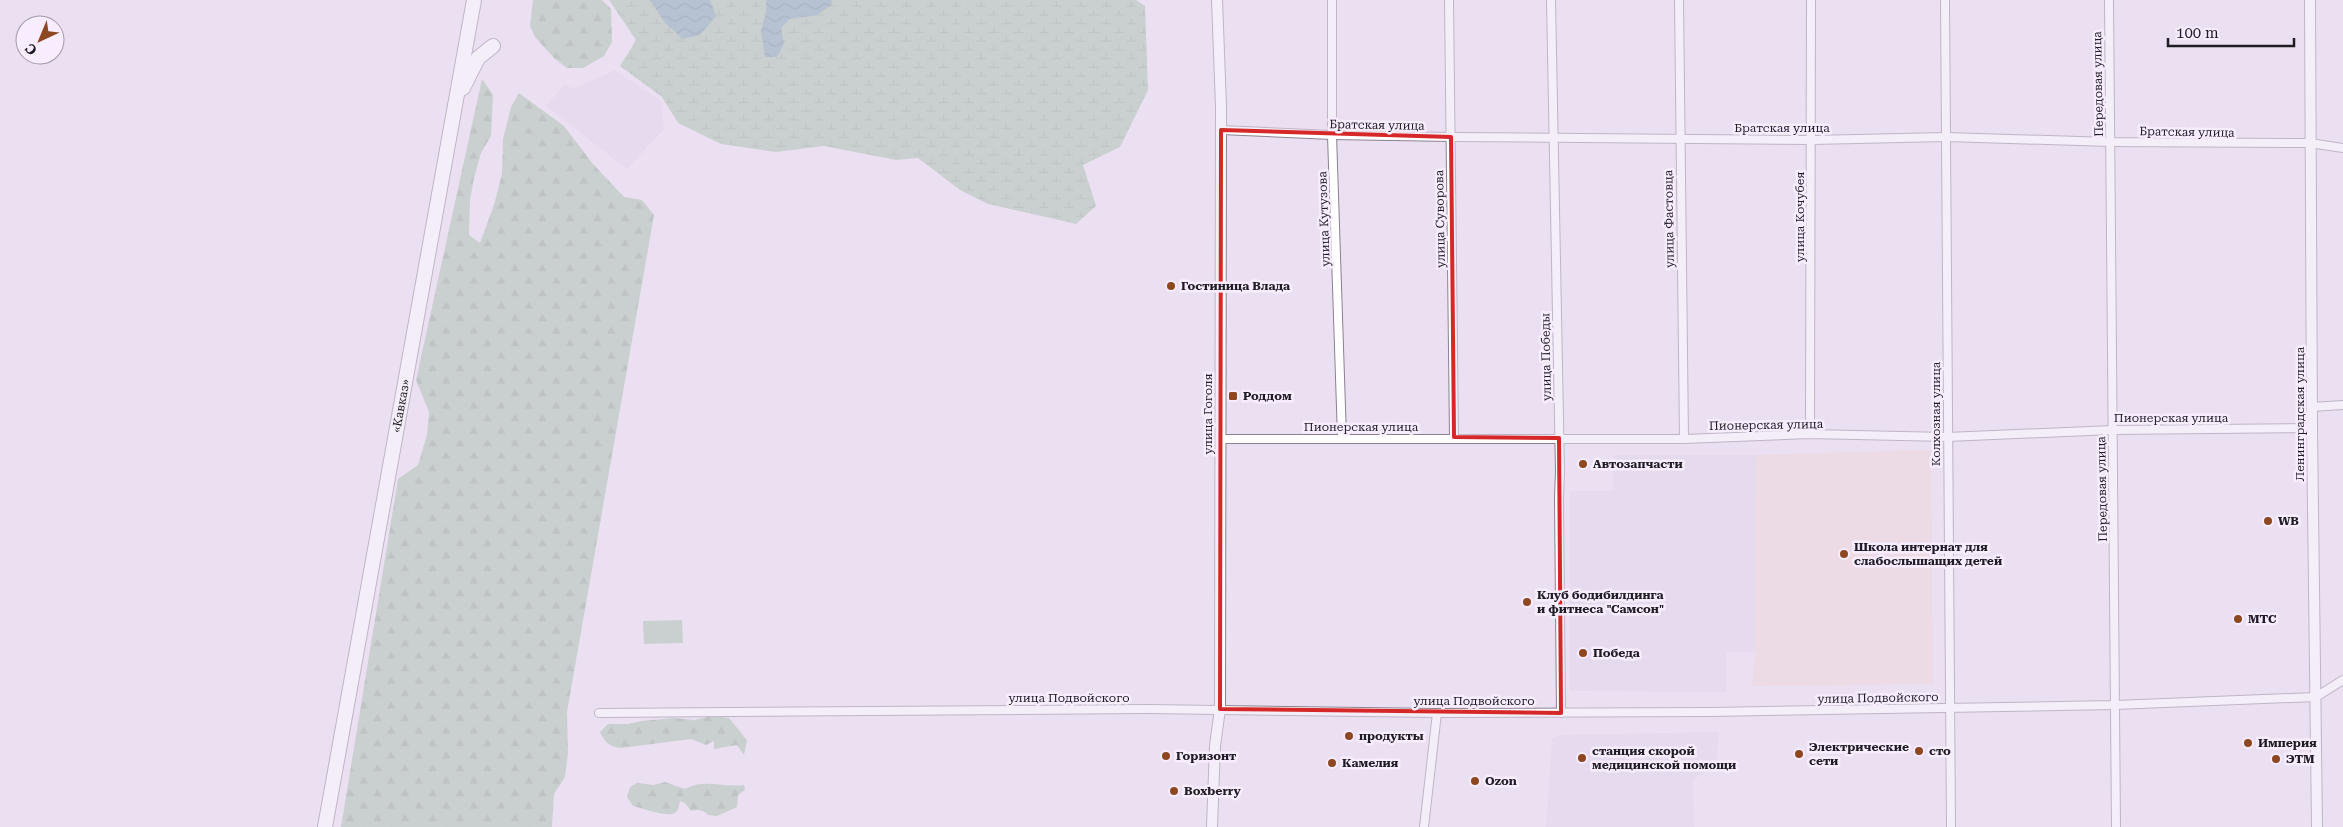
<svg xmlns="http://www.w3.org/2000/svg" width="2343" height="827" viewBox="0 0 2343 827" font-family="'Roboto Serif',serif">
  <defs>
    <pattern id="forest-firs" width="22" height="20" patternUnits="userSpaceOnUse" patternTransform="scale(1.25)"><rect width="22" height="20" fill="#a2bca5"/><path d="M5 1l3.5 6h-7zM16 11l3.5 6h-7z" fill="#8ba18e"/></pattern>
    <pattern id="wetland-marsh" width="20" height="14" patternUnits="userSpaceOnUse" patternTransform="scale(1.25)"><rect width="20" height="14" fill="#a2bca5"/><path d="M1 5h8M5 5V1M11 12h8M15 12V8" fill="none" stroke="#8ba18e"/></pattern>
    <pattern id="water-waves" width="16" height="10" patternUnits="userSpaceOnUse" patternTransform="scale(1.25)"><rect width="16" height="10" fill="#759baa"/><path d="M0 5q4-4 8 0t8 0" fill="none" stroke="#607e8a"/></pattern>
  </defs>
  <rect width="100%" height="100%" fill="#ebe0f2"/>
  <!-- built -->
  <g fill="#e1d2ea">
    <path d="M 615,70 L 661,101 L 664,129 L 627,169 L 546,106 L 565,84 L 573,89 Z"/>
    <path d="M 1613,455 L 1756,455 L 1755,652 L 1726,652 L 1726,692 L 1570,691 L 1570,491 L 1613,491 Z"/>
    <path d="M 1719,732 L 1716,765 L 1693,780 L 1694,827 L 1546,827 L 1552,739 L 1558,735 Z"/>
  </g>
  <!-- education -->
  <path fill="#eed3d6" d="M 1931,450 L 1933,684 L 1752,686 L 1755,652 L 1756,455 Z"/>
  <!-- forest -->
  <g fill="url(#forest-firs)">
    <path d="M 533,0 L 602,0 L 611,9 L 612,42 L 604,56 L 583,68 L 567,68 L 555,59 L 535,37 L 530,26 Z"/>
    <path d="M 482,79 L 493,95 L 491,136 L 481,153 L 474,178 L 470,200 L 469,235 L 480,243 L 494,205 L 502,174 L 503,139 L 511,107 L 519,93 L 564,126 L 593,164 L 624,197 L 642,200 L 654,215 L 567,712 L 568,753 L 565,777 L 554,794 L 552,827 L 341,827 L 398,479 L 418,465 L 427,435 L 429,412 L 416,380 Z"/>
    <path d="M 712,716 L 729,718 L 747,740 L 744,755 L 737,745 L 714,749 L 714,741 L 706,745 L 691,739 L 621,748 C 610,747 604,742 600,732 L 608,724 L 628,724 L 641,721 L 675,718 L 694,720 Z"/>
    <path d="M 665,782 L 685,789 C 704,778 725,788 744,785 L 745,790 L 738,795 L 737,807 L 717,816 L 708,815 C 703,810 699,809 691,811 L 685,803 L 680,801 C 679,805 679,810 676,812 C 669,819 643,808 633,806 L 627,797 L 630,787 L 637,783 L 653,785 Z"/>
  </g>
  <!-- wetland -->
  <path fill="url(#wetland-marsh)" d="M 609,0 L 1136,0 L 1145,6 L 1148,90 L 1120,147 L 1083,165 L 1096,206 L 1076,224 L 988,204 L 960,190 L 918,158 L 896,160 L 824,146 L 776,152 L 721,144 L 678,123 L 662,97 L 620,66 L 636,40 Z"/>
  <!-- garden -->
  <path fill="#a2bca5" d="M 682,620 L 683,643 L 644,644 L 643,621 Z"/>
  <!-- water -->
  <g fill="url(#water-waves)">
    <path d="M 650,0 L 710,0 L 716,16 L 700,35 L 683,39 L 665,23 Z"/>
    <path d="M 766,0 L 831,0 L 831,5 L 817,15 L 789,19 L 781,28 L 784,44 L 777,57 L 765,57 L 761,31 L 766,12 Z"/>
  </g>
  <g fill="none" stroke-linecap="round" stroke-linejoin="round">
    <defs>
      <g id="street">
        <path d="M 1332,0 L 1332,135 L 1342,438"/>
        <path d="M 1449,0 L 1454,437"/>
        <path d="M 1551,0 L 1560,471 L 1559,498 L 1561,713"/>
        <path d="M 1679,0 L 1684,439"/>
        <path d="M 1945,0 L 1951,827"/>
        <path d="M 2109,0 L 2116,827"/>
        <path d="M 1221,130 L 1332,135 L 1451,137 L 1812,140 L 1946,137 L 2110,142 L 2310,143 L 2343,148"/>
        <path d="M 2312,407 L 2343,405"/>
        <path d="M 1810,434 L 1811,0"/>
        <path d="M 1220,439 L 1684,439 L 1810,434 L 1947,437 L 2113,430 L 2312,428"/>
        <path d="M 599,713 L 1148,709 L 1437,713 L 1711,712 L 2115,705 L 2316,697 L 2343,680"/>
        <path d="M 1424,827 L 1437,713"/>
      </g>
      <g id="secondary">
        <path d="M 2310,0 L 2312,428 L 2317,827"/>
        <path d="M 1212,827 L 1215,746 L 1220,709 L 1221,106 L 1217,0"/>
      </g>
      <g id="highway">
        <path d="M 463,88 L 478,58 L 493,46"/>
        <path id="s1" d="M 325,827 L 474,0"/>
      </g>
    </defs>
    <!-- street casing -->
    <use href="#street" stroke="#8b8191" stroke-width="10"/>
    <!-- secondary casing -->
    <use href="#secondary" stroke="#8b8191" stroke-width="12"/>
    <!-- highway casing -->
    <use href="#highway" stroke="#8b8191" stroke-width="16"/>
    <!-- street -->
    <use href="#street" stroke="#fff" stroke-width="8"/>
    <!-- secondary -->
    <use href="#secondary" stroke="#fff" stroke-width="10"/>
    <!-- highway -->
    <use href="#highway" stroke="#fff" stroke-width="14"/>
  </g>
  <!-- marked area -->
  <path d="M0 0H2343V827H0ZM 1221,130 L 1451,137 L 1454,437 L 1559,438 L 1561,713 L 1220,709 Z" fill="#ebe0f2" fill-opacity=".55" fill-rule="evenodd"/>
  <path fill="none" stroke="#d62828" stroke-width="4" stroke-linejoin="round" d="M 1221,130 L 1451,137 L 1454,437 L 1559,438 L 1561,713 L 1220,709 Z"/>
  <!-- markers -->
  <g fill="#8d4721" stroke="#f8edff" stroke-width="2">
    <circle cx="1171" cy="286" r="5"/>
    <rect x="1228" y="391" width="10" height="10" rx="2.5"/>
    <circle cx="1583" cy="464" r="5"/>
    <circle cx="2268" cy="521" r="5"/>
    <circle cx="1844" cy="554" r="5"/>
    <circle cx="1527" cy="602" r="5"/>
    <circle cx="2238" cy="619" r="5"/>
    <circle cx="1583" cy="653" r="5"/>
    <circle cx="1349" cy="736" r="5"/>
    <circle cx="2248" cy="743" r="5"/>
    <circle cx="1919" cy="751" r="5"/>
    <circle cx="1799" cy="754" r="5"/>
    <circle cx="1166" cy="756" r="5"/>
    <circle cx="1582" cy="758" r="5"/>
    <circle cx="2276" cy="759" r="5"/>
    <circle cx="1332" cy="763" r="5"/>
    <circle cx="1475" cy="781" r="5"/>
    <circle cx="1174" cy="791" r="5"/>
  </g>
  <g text-anchor="middle" dominant-baseline="central" stroke-width="5" stroke-linejoin="round" paint-order="stroke">
    <!-- street labels -->
    <g font-size="12" fill="#201c23" stroke="#f8edff">
      <text transform="translate(2098 84) rotate(-91)">Передовая улица</text>
      <text transform="translate(1377 125) rotate(1)">Братская улица</text>
      <text x="1782" y="128">Братская улица</text>
      <text transform="translate(2187 132) rotate(1)">Братская улица</text>
      <text transform="translate(1800 217) rotate(-90)">улица Кочубея</text>
      <text transform="translate(1324 219) rotate(-92)">улица Кутузова</text>
      <text transform="translate(1440 219) rotate(-91)">улица Суворова</text>
      <text transform="translate(1669 219) rotate(-91)">улица Фастовца</text>
      <text transform="translate(1546 357) rotate(-91)">улица Победы</text>
      <text stroke="none"><textPath href="#s1" startOffset="428">«Кавказ»</textPath></text>
      <text transform="translate(1208 414) rotate(-90)">улица Гоголя</text>
      <text transform="translate(1936 414) rotate(-90)">Колхозная улица</text>
      <text transform="translate(2300 414) rotate(-90)">Ленинградская улица</text>
      <text x="2171" y="418">Пионерская улица</text>
      <text transform="translate(1766 425) rotate(-1)">Пионерская улица</text>
      <text x="1361" y="427">Пионерская улица</text>
      <text transform="translate(2102 489) rotate(-91)">Передовая улица</text>
      <text x="1069" y="698">улица Подвойского</text>
      <text transform="translate(1878 698) rotate(-1)">улица Подвойского</text>
      <text x="1474" y="701">улица Подвойского</text>
    </g>
    <!-- poi labels -->
    <g font-size="12" font-weight="bold" fill="#201c23" stroke="#f8edff" text-anchor="start">
      <text x="1181" y="286">Гостиница Влада</text>
      <text x="1243" y="396">Роддом</text>
      <text x="1593" y="464">Автозапчасти</text>
      <text x="2278" y="521">WB</text>
      <text x="1854" y="547">Школа интернат для<tspan x="1854" dy="14">слабослышащих детей</tspan></text>
      <text x="1537" y="595">Клуб бодибилдинга<tspan x="1537" dy="14">и фитнеса "Самсон"</tspan></text>
      <text x="2248" y="619">МТС</text>
      <text x="1593" y="653">Победа</text>
      <text x="1359" y="736">продукты</text>
      <text x="2258" y="743">Империя</text>
      <text x="1809" y="747">Электрические<tspan x="1809" dy="14">сети</tspan></text>
      <text x="1592" y="751">станция скорой<tspan x="1592" dy="14">медицинской помощи</tspan></text>
      <text x="1929" y="751">сто</text>
      <text x="1176" y="756">Горизонт</text>
      <text x="2286" y="759">ЭТМ</text>
      <text x="1342" y="763">Камелия</text>
      <text x="1485" y="781">Ozon</text>
      <text x="1184" y="791">Boxberry</text>
    </g>
  </g>
  <!-- north arrow -->
  <g transform="translate(40 40) rotate(224)"><circle r="24" fill="#f8edff" stroke="#a299a7"/>
  <path d="M0-4L9 19L0 12L-9 19Z" fill="#8d4721"/>
  <text y="-8" font-size="14" font-weight="bold" text-anchor="middle" fill="#201c23">С</text>
  </g>
  <!-- scale -->
  <path d="M2168 38v8h126v-8" fill="none" stroke="#201c23" stroke-width="2.5"/>
  <text x="2176" y="38" font-size="15" fill="#201c23" stroke="#f8edff" stroke-width="4" paint-order="stroke">100 m</text>
</svg>
